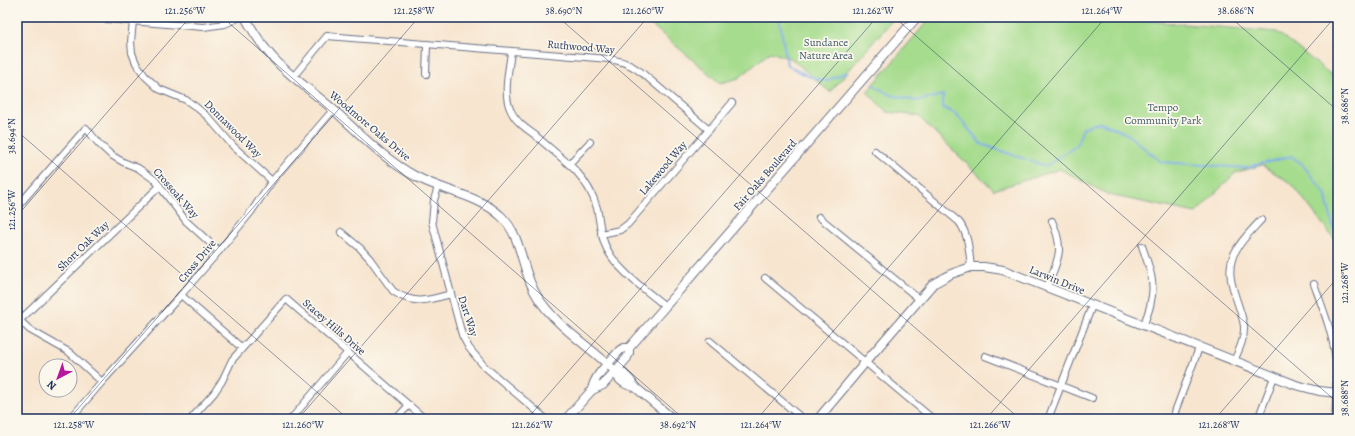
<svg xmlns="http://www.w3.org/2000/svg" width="1355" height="436" viewBox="0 0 1355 436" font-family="Alegreya,serif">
  <rect width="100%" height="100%" fill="#fbf7ec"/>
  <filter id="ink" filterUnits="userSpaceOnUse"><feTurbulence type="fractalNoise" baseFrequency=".025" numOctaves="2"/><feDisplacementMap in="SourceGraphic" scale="8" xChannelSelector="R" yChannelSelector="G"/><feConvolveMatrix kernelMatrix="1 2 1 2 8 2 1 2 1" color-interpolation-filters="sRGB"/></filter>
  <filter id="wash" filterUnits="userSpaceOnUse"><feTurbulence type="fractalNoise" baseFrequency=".012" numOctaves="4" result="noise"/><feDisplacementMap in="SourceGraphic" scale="16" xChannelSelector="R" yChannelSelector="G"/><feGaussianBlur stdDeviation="0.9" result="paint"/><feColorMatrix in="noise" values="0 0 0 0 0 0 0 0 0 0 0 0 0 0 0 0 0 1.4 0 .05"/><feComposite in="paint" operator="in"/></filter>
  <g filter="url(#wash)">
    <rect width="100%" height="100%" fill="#f7e5cf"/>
    <!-- green -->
    <g fill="#a6dc8d" stroke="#608676">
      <path d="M 642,17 L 895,17 L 830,92 L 792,59 L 770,52 L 739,78 L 720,83 Z"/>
      <path d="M 931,17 L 1102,17 L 1277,32 L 1338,80 L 1338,244 L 1292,184 L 1262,165 L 1235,173 L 1196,213 L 1109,195 L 1060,169 L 994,190 L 918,116 L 887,112 L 867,92 Z"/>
    </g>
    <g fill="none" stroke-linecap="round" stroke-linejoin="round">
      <!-- stream -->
      <g stroke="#80aeea" stroke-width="2">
        <path d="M 779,17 L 787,65 L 808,76 L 826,81 L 847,72"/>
        <path d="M 873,85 L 891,95 L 916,101 L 943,95 L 943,108 L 956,114 L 981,144 L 1025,159"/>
        <path d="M 1138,143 L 1161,162 L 1246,168 L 1263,163"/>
        <path d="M 1030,161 L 1046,166 L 1076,146 L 1083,128 L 1100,122 L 1127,134 L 1137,142"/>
        <path d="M 1265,163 L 1291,156 L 1302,164 L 1325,193 L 1334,230 L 1338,233"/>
      </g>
    </g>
  </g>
  <g filter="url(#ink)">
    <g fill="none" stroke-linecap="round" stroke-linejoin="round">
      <defs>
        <g id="street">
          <path d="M 82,17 L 203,27 L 225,24 L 240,17"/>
          <path d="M 133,21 L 131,42 L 132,53 L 136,63 L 145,76 L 159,89 L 186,100 L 196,107 L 208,117 L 233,146 L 272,181"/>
          <path d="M 511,52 C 509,70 503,92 510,109 C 515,121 525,128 535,135 C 548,147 563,158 576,171 C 586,182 593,194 597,208 C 600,222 600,236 607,249 C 617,270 647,291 665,306"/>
          <path d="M 426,74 L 427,44"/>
          <path d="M 293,77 L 327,36 L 609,59 C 622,61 630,64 641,72 L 709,130"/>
          <path d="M 875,151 L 959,222 C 969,235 969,252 971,267"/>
          <path d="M 569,164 L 590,142"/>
          <path d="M 438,187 L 434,200 L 432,222 L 462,335 L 469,348 L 484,366 L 546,419"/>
          <path d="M 17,207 L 86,128 L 99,144 L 111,155 L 123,162 L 138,168 L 155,180 L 186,221 L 219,251"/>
          <path d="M 819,217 L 919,299"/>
          <path d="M 341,232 L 360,248 L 370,259 L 393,291 C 414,306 429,300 451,294"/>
          <path d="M 601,234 L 620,230 L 628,224 L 732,103"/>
          <path d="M 1142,246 C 1148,264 1156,282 1151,301 C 1150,310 1146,318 1143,326"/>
          <path d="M 765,278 L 933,419"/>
          <path d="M 1314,284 C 1323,309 1333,334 1336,361 C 1338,380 1336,400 1335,419"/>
          <path d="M 1047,287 C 1058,259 1065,251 1052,221"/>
          <path d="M 181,295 L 242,348"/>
          <path d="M 17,318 L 30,330 L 69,352 L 102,382"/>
          <path d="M 20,320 L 160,186"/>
          <path d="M 710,341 L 803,419"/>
          <path d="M 985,356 L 1092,398"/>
          <path d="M 1234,361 C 1239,350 1245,338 1244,326 C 1240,301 1223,279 1234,254 C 1240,241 1252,230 1261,220"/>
          <path d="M 70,419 L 102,382 L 181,295 L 219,251 L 251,212 L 272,181 L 333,110"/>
          <path d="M 191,419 L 214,393 L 222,381 L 232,360 L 286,299 L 425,419"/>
          <path d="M 291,419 L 348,352"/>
          <path d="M 396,419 L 409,405"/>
          <path d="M 1048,419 L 1092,306"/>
          <path d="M 1173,419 L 1176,409 L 1199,348"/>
          <path d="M 1258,419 L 1274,377"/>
        </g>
        <g id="secondary">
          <path d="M 245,17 C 255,35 265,51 280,65 C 298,82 318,96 336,112 C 361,135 385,160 415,176 C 444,192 478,194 502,217 C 523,238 521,271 537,296 C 556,327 590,346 615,371 C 618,381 625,385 635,387"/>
          <path d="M 615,371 L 622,372 L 630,380 L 635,387 L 673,419"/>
          <path d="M 592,390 C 594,375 610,362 620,350 L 624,348 L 629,348"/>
          <path d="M 566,419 L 592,390 L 603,385 L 627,358 L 629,353 L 629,348 L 917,17"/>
          <path d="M 818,419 L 869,358 L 933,284 L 951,274 L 971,267 L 984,267 L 1003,270 L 1296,385 L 1319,391 L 1338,393"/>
        </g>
      </defs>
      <!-- street casing -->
      <use href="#street" stroke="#686f86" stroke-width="8"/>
      <!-- secondary casing -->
      <use href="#secondary" stroke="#686f86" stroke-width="10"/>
      <!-- street -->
      <use href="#street" stroke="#fff" stroke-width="6"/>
      <!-- secondary -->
      <use href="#secondary" stroke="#fff" stroke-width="8"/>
    </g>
  </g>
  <!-- ticks -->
  <path fill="none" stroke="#1b2f5e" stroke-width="1" stroke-opacity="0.45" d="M 222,17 L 684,419M 558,17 L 1020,419M 894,17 L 1338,403M 1230,17 L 1338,111M 17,131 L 348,419M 17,216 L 190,17M 69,419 L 419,17M 298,419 L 648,17M 527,419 L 877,17M 757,419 L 1106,17M 986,419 L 1335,17M 1215,419 L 1338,277"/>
  <g text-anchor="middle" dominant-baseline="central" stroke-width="3.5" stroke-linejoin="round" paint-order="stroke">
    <!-- park labels -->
    <g font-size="11" fill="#3e5a6a" stroke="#fbf7ec">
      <text x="826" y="42">Sundance<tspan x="826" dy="13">Nature Area</tspan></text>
      <text x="1163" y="107">Tempo<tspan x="1163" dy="13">Community Park</tspan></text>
    </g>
    <!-- street labels -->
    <g font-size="11" fill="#1b2f5e" stroke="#fbf7ec">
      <text transform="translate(581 47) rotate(5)">Ruthwood Way</text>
      <text transform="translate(370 126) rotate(40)">Woodmore Oaks Drive</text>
      <text transform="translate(233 129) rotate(45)">Donnawood Way</text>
      <text transform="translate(663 168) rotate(-50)">Lakewood Way</text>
      <text transform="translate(765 175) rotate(-49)">Fair Oaks Boulevard</text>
      <text transform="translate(176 193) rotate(49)">Crossoak Way</text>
      <text transform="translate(83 246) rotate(-44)">Short Oak Way</text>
      <text transform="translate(197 261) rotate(-50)">Cross Drive</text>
      <text transform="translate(1057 280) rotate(22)">Larwin Drive</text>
      <text transform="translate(468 316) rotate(72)">Dart Way</text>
      <text transform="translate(334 327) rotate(41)">Stacey Hills Drive</text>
    </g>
  </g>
  <!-- margin -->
  <rect width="1355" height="436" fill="none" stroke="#fbf7ec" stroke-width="44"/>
  <!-- north arrow -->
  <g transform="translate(58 378) rotate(221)"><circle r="19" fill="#fbf7ec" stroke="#a1a7b3"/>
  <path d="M0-3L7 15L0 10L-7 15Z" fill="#b5179e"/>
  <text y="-6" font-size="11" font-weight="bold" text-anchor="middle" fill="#1b2f5e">N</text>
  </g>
  <rect x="22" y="22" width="1311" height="392" fill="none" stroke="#1b2f5e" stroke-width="1.5"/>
  <g font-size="10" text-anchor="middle" fill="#1b2f5e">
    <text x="185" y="14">121.256°W</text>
    <text x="414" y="14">121.258°W</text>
    <text x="564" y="14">38.690°N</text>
    <text x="643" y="14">121.260°W</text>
    <text x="873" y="14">121.262°W</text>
    <text x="1102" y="14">121.264°W</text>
    <text x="1236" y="14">38.686°N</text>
    <text transform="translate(1344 106) rotate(-90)" y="4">38.686°N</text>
    <text transform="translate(11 136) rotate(-90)" y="4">38.694°N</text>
    <text transform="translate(11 210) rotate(-90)" y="4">121.256°W</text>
    <text transform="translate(1344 283) rotate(-90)" y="4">121.268°W</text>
    <text transform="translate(1344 398) rotate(-90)" y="4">38.688°N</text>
    <text x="74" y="428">121.258°W</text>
    <text x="303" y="428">121.260°W</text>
    <text x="532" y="428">121.262°W</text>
    <text x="678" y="428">38.692°N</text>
    <text x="761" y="428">121.264°W</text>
    <text x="990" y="428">121.266°W</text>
    <text x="1219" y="428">121.268°W</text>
  </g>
</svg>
